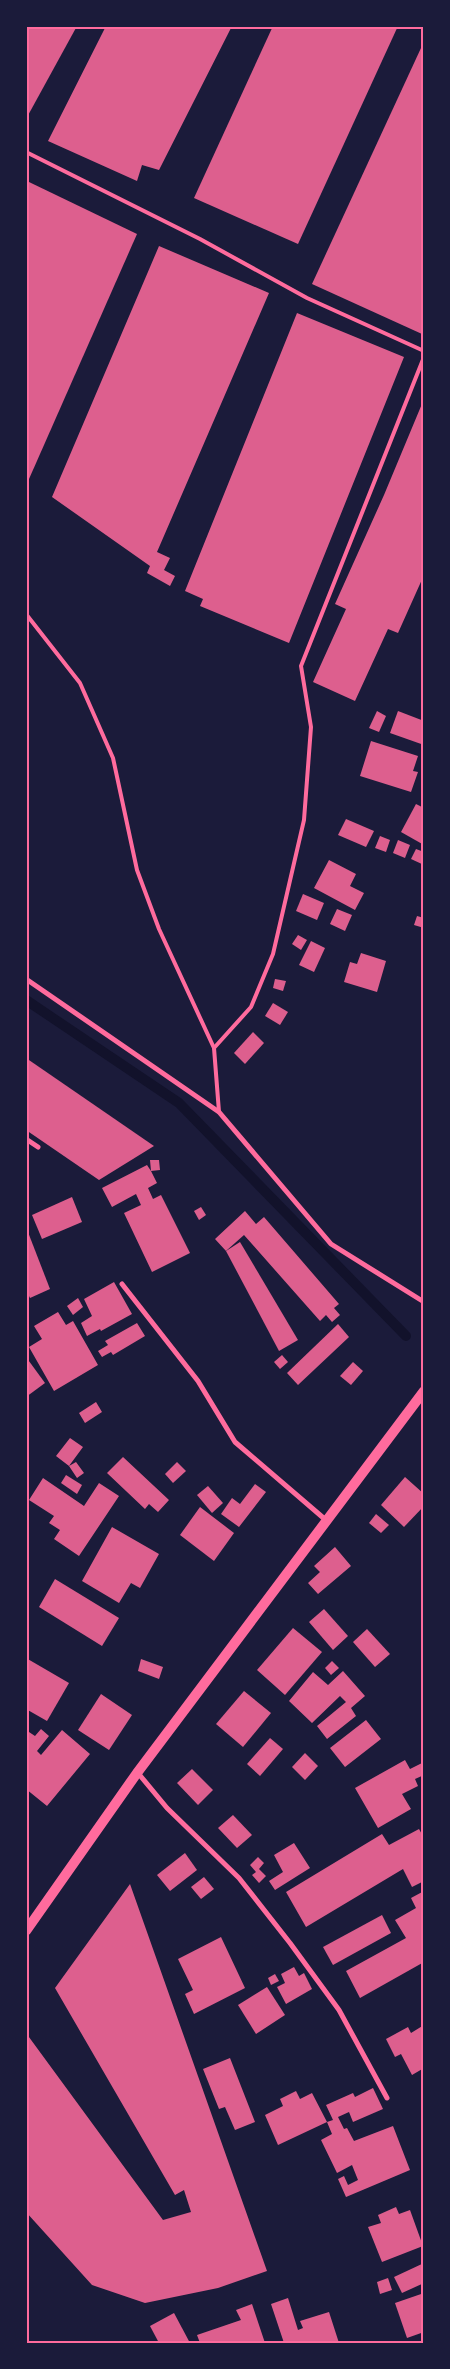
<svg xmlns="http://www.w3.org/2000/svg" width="450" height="2369" viewBox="0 0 450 2369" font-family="Poppins,sans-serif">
  <rect width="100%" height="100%" fill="#1b1b3a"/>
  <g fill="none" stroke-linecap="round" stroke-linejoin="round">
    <!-- stream -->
    <path stroke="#12122b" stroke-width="10" d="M 26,1000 L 179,1103 L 406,1336"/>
  </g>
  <!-- building -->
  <g fill="#dd5f8e">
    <path d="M 26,26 L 77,26 L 26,119 Z"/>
    <path d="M 106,26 L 232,26 L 159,170 L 142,165 L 137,181 L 48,141 Z"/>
    <path d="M 273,26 L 398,26 L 298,244 L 194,198 Z"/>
    <path d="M 421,48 L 424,50 L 422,334 L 312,284 Z"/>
    <path d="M 29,182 L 137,234 L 29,479 L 26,477 L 26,188 Z"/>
    <path d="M 159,246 L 269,293 L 157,552 L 170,558 L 164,570 L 175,576 L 170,586 L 147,573 L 150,566 L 52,497 Z"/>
    <path d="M 297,313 L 404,357 L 289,643 L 200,606 L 203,599 L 185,591 Z"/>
    <path d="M 424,399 L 424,575 L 398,633 L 388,629 L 355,701 L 313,682 L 346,609 L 335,604 L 384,495 Z"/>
    <path d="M 377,711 L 386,716 L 379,732 L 369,728 Z"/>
    <path d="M 398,711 L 424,721 L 424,745 L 390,733 Z"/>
    <path d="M 371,741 L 418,756 L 413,771 L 418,772 L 411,792 L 360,776 Z"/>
    <path d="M 416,804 L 424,808 L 424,845 L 401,832 Z"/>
    <path d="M 346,819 L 374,831 L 366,847 L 338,835 Z"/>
    <path d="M 380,836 L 390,840 L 386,852 L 375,848 Z"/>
    <path d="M 398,840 L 410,845 L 405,858 L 393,853 Z"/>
    <path d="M 416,849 L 424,852 L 424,865 L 411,859 Z"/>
    <path d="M 329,860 L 356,874 L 350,886 L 364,893 L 355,910 L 314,888 Z"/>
    <path d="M 303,894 L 324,903 L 317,920 L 296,911 Z"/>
    <path d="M 337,909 L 352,915 L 345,931 L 330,924 Z"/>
    <path d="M 417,916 L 424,918 L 424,928 L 414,925 Z"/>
    <path d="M 298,935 L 307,940 L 301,950 L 292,944 Z"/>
    <path d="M 311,941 L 325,948 L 314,972 L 299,965 Z"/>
    <path d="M 361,953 L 386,961 L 377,992 L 344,982 L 350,962 L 357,964 Z"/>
    <path d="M 275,979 L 286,981 L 283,991 L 273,988 Z"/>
    <path d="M 273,1003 L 288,1012 L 280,1025 L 265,1016 Z"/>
    <path d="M 253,1032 L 264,1043 L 245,1064 L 234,1053 Z"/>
    <path d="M 26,1058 L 154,1146 L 99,1180 L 26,1130 Z"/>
    <path d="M 150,1160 L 159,1160 L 160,1170 L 151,1171 L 157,1183 L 148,1188 L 153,1199 L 161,1195 L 190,1253 L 152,1272 L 124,1213 L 141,1205 L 136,1194 L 112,1207 L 102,1188 L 147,1165 L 151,1171 Z"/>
    <path d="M 72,1197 L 82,1222 L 42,1239 L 32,1215 Z"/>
    <path d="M 201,1207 L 206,1215 L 199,1220 L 194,1211 Z"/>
    <path d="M 245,1211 L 256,1224 L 264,1217 L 339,1304 L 334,1308 L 340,1315 L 332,1322 L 326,1315 L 320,1321 L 244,1235 L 226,1251 L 215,1239 Z"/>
    <path d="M 26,1227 L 50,1289 L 30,1298 L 26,1290 Z"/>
    <path d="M 240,1242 L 298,1340 L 279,1351 L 226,1251 Z"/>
    <path d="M 114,1282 L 132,1314 L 101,1331 L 100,1329 L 87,1336 L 81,1323 L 92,1316 L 84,1299 Z"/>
    <path d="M 78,1298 L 83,1307 L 73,1315 L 67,1306 Z"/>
    <path d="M 58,1312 L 66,1325 L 73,1321 L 98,1365 L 54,1391 L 29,1347 L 42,1339 L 34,1326 Z"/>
    <path d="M 137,1323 L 145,1336 L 113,1355 L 111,1352 L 102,1357 L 98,1351 L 108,1345 L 105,1341 Z"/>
    <path d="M 338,1324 L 349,1337 L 298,1385 L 287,1373 Z"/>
    <path d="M 282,1355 L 288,1362 L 280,1369 L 274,1362 Z"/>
    <path d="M 26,1357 L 45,1383 L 26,1397 Z"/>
    <path d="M 353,1362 L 363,1371 L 351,1385 L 340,1376 Z"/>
    <path d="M 96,1402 L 102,1412 L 85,1423 L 79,1413 Z"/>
    <path d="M 70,1438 L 83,1447 L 69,1466 L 76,1462 L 84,1473 L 77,1478 L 69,1466 L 56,1456 Z"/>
    <path d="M 123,1457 L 169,1500 L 158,1512 L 149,1504 L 145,1509 L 107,1473 Z"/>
    <path d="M 177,1462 L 186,1471 L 173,1483 L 165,1474 Z"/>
    <path d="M 66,1475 L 82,1485 L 77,1494 L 61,1483 Z"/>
    <path d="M 405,1477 L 424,1494 L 424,1506 L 404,1527 L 381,1505 Z"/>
    <path d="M 43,1478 L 84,1506 L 99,1483 L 119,1496 L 79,1556 L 54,1539 L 60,1530 L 49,1523 L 54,1516 L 29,1500 Z"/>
    <path d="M 255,1484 L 266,1492 L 239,1527 L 221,1514 L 232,1498 L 240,1504 Z"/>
    <path d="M 208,1486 L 223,1503 L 212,1513 L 197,1495 Z"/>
    <path d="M 200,1507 L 234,1533 L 214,1561 L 180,1535 Z"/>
    <path d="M 376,1514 L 389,1525 L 381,1533 L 369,1523 Z"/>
    <path d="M 112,1527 L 159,1554 L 140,1588 L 131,1583 L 119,1603 L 82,1581 Z"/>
    <path d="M 335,1547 L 351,1566 L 318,1594 L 308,1583 L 320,1572 L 314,1566 Z"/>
    <path d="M 55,1579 L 119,1618 L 102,1646 L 39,1607 Z"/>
    <path d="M 324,1609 L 348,1636 L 333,1650 L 309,1622 Z"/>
    <path d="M 293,1628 L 322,1652 L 285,1695 L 257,1670 Z"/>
    <path d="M 367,1629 L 390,1654 L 375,1667 L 353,1642 Z"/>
    <path d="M 26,1658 L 69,1683 L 47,1721 L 26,1709 Z"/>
    <path d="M 141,1659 L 163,1667 L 159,1679 L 138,1671 Z"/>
    <path d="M 332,1661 L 339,1668 L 331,1675 L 325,1668 Z"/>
    <path d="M 343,1671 L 365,1696 L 351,1708 L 356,1716 L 327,1739 L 317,1726 L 346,1702 L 340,1696 L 312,1723 L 289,1701 L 313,1672 L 328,1685 Z"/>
    <path d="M 244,1691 L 271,1713 L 243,1747 L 216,1724 Z"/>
    <path d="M 101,1694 L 132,1715 L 109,1750 L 78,1730 Z"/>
    <path d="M 366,1720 L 381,1739 L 345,1767 L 330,1748 Z"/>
    <path d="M 41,1729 L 49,1736 L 37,1751 L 41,1755 L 62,1730 L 90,1754 L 47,1806 L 26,1789 L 26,1730 L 35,1736 Z"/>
    <path d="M 270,1738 L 283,1749 L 260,1776 L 247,1764 Z"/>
    <path d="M 305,1753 L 318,1766 L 305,1780 L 292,1767 Z"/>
    <path d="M 405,1760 L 410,1769 L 422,1763 L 424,1767 L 424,1775 L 415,1779 L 418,1786 L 402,1794 L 411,1809 L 378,1828 L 355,1788 Z"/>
    <path d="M 192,1769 L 213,1790 L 198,1805 L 177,1783 Z"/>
    <path d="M 233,1815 L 252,1835 L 237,1848 L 218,1828 Z"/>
    <path d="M 419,1829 L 424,1838 L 424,1881 L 412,1887 L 403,1869 L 306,1927 L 286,1892 L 382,1834 L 389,1845 Z"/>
    <path d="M 294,1843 L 310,1868 L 275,1890 L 269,1881 L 283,1872 L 274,1855 Z"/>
    <path d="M 185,1853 L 197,1870 L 170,1891 L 157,1875 Z"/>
    <path d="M 258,1857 L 264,1863 L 259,1869 L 266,1876 L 259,1883 L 252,1875 L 256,1872 L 250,1865 Z"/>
    <path d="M 204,1877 L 214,1889 L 201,1899 L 191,1887 Z"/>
    <path d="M 130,1884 L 267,2271 L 218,2288 L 145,2303 L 92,2285 L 26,2212 L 26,2033 L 163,2220 L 191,2212 L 184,2190 L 175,2195 L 55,1988 Z"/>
    <path d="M 424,1891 L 424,1962 L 360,1998 L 346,1971 L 406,1938 L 395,1920 L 416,1908 L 411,1898 Z"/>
    <path d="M 382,1915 L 391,1933 L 333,1965 L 323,1947 Z"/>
    <path d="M 221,1937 L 245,1988 L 194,2014 L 185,1994 L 193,1990 L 178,1959 Z"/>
    <path d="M 294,1967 L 299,1976 L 304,1973 L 312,1989 L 286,2004 L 277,1987 L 285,1983 L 281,1974 Z"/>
    <path d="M 275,1974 L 279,1981 L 271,1985 L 268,1978 Z"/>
    <path d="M 267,1987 L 285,2015 L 256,2034 L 238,2005 Z"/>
    <path d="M 424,2025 L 424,2068 L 412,2075 L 401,2054 L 395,2057 L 386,2039 L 408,2027 L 411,2033 Z"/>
    <path d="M 230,2058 L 255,2122 L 235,2130 L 225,2107 L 219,2109 L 203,2069 Z"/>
    <path d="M 373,2088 L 383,2109 L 353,2122 L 349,2112 L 338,2117 L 344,2129 L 347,2128 L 354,2141 L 393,2126 L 410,2170 L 346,2197 L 338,2179 L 344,2176 L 348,2185 L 358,2180 L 352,2165 L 337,2173 L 321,2140 L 332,2134 L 327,2122 L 278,2145 L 265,2115 L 283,2106 L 280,2099 L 296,2091 L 300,2099 L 312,2093 L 327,2122 L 333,2120 L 326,2105 L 353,2093 L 355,2097 Z"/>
    <path d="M 396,2207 L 399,2214 L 410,2210 L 423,2246 L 382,2262 L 368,2227 L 381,2223 L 378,2215 Z"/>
    <path d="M 424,2263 L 424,2283 L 402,2293 L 394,2277 Z"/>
    <path d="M 388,2278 L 392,2290 L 380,2294 L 377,2282 Z"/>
    <path d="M 424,2293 L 424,2332 L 407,2338 L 395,2303 Z"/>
    <path d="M 288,2298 L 298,2330 L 303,2328 L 300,2321 L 329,2312 L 339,2343 L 284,2343 L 271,2304 Z"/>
    <path d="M 252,2304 L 265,2343 L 200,2343 L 197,2335 L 241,2320 L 236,2310 Z"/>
    <path d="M 174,2313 L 190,2343 L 159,2343 L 150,2326 Z"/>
  </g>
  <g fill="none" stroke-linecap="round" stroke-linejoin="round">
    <!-- service -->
    <g stroke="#ff6b9d" stroke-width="4">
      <path d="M 26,152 L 200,239 L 307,298 L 424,351"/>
      <path d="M 26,614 L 80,683 L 113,758 L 137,870 L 159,929 L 214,1048"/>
      <path d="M 219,1112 L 214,1048 L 251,1007 L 273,954 L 304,820 L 311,727 L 301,666 L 424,357"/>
    </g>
    <!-- minor -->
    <g stroke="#ff6b9d" stroke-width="5">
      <path d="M 26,979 L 219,1112 L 331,1244 L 424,1302"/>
      <path d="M 26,1139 L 38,1147"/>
      <path d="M 122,1284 L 198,1381 L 235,1442 L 327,1521"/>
      <path d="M 138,1773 L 167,1808 L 239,1878 L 290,1943 L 339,2010 L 387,2098"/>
    </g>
    <!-- secondary -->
    <path stroke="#ff6b9d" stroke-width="10" d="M 26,1931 L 137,1773 L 424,1391"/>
  </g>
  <!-- border -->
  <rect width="450" height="2369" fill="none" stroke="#1b1b3a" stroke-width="55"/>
  <rect x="28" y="28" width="394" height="2314" fill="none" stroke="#ff6b9d" stroke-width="2"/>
</svg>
